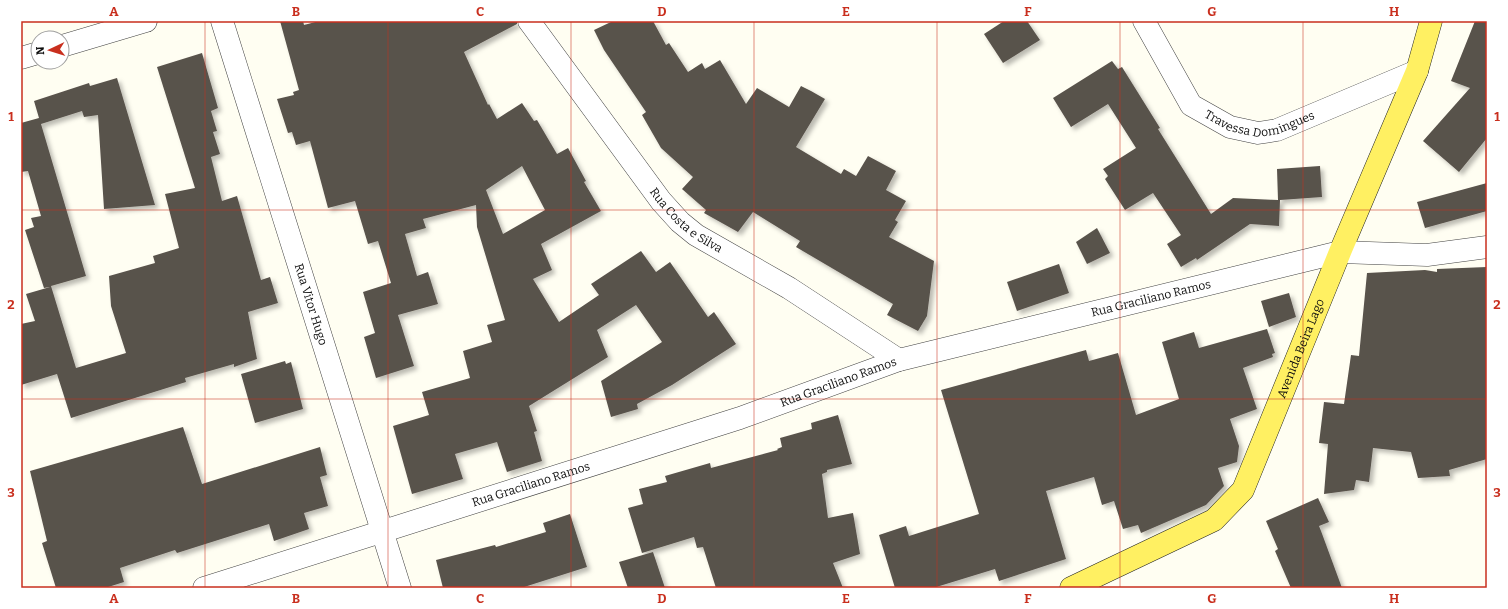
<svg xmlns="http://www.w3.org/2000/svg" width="1508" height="609" viewBox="0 0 1508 609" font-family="Bitter,serif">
  <defs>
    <filter id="shadow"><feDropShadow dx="3.5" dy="3.5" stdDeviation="2" flood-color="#0004"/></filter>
  </defs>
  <rect width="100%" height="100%" fill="#fffef2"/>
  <!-- building -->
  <g fill="#59524b" fill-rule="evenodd" filter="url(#shadow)">
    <path d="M 280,21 L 303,21 L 304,25 L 319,21 L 517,21 L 517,24 L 464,52 L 488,105 L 489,104 L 497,119 L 522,103 L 534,121 L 537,120 L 557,154 L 568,148 L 586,181 L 584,182 L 601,211 L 541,244 L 552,270 L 533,279 L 559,322 L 599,295 L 591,284 L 641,251 L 656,272 L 670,262 L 708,317 L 714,312 L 736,344 L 672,385 L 637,404 L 638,409 L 611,417 L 601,381 L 662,342 L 636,305 L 597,330 L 608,357 L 529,406 L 537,431 L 534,432 L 542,461 L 507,472 L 497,442 L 455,454 L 463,479 L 412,494 L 393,426 L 429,415 L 422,392 L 470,378 L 463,351 L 492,342 L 487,325 L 505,320 L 477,227 L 476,205 L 423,219 L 426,228 L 405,234 L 417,276 L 428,272 L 438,304 L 398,315 L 414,366 L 376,378 L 364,337 L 375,333 L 363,292 L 391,283 L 378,241 L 368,244 L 355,201 L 328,208 L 310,141 L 296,145 L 292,132 L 288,133 L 277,99 L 294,95 L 293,92 L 299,90 ZM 522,166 L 545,210 L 503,234 L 486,190 Z"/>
    <path d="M 613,21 L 653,21 L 666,45 L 669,43 L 688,72 L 702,63 L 705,69 L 720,60 L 746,104 L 757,88 L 789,107 L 801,86 L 811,91 L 825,99 L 796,147 L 841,174 L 844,169 L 856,176 L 868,156 L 896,171 L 886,190 L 906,201 L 895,220 L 898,222 L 889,237 L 934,261 L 927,316 L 918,331 L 887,315 L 893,304 L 796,247 L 800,241 L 753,212 L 738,232 L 704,213 L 706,210 L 682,189 L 693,177 L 661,148 L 642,115 L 646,112 L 604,50 L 594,30 Z"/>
    <path d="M 1004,21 L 1027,21 L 1040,40 L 1003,63 L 984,34 Z"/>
    <path d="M 1475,21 L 1487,21 L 1487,138 L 1459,172 L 1423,141 L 1470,88 L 1451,81 Z"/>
    <path d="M 202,53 L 218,108 L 211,111 L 217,131 L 213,132 L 220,154 L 211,157 L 222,201 L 237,196 L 261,280 L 270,277 L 278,303 L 248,312 L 257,359 L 234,367 L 234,364 L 185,378 L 186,382 L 71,418 L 57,374 L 21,385 L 21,324 L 35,321 L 26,294 L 50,287 L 44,288 L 25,230 L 34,227 L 31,218 L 41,216 L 28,171 L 21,172 L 21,123 L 39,118 L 34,101 L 89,83 L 90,86 L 117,78 L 155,205 L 104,209 L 98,115 L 84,117 L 82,111 L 41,124 L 86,276 L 51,286 L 76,368 L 126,353 L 111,306 L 109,276 L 155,263 L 153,256 L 179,248 L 165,194 L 195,188 L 157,67 Z"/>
    <path d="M 1112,61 L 1118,69 L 1122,67 L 1160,128 L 1158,129 L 1211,214 L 1233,198 L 1278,200 L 1277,169 L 1320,166 L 1322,197 L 1280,200 L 1279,226 L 1250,224 L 1197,260 L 1196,258 L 1181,267 L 1167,244 L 1181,235 L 1153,193 L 1125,210 L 1105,179 L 1108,176 L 1103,169 L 1136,148 L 1108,104 L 1071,127 L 1053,98 Z"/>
    <path d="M 1487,183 L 1487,211 L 1425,228 L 1417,202 Z"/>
    <path d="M 1097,228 L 1110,253 L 1087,264 L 1076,242 Z"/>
    <path d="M 1059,264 L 1069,293 L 1017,311 L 1007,282 Z"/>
    <path d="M 1487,267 L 1487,459 L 1449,470 L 1450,476 L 1418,478 L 1411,452 L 1373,448 L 1369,482 L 1356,480 L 1354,490 L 1324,494 L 1328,444 L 1319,443 L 1324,402 L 1344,404 L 1351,355 L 1359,356 L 1367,273 L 1425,270 L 1437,272 L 1437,269 Z"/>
    <path d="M 1289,293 L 1296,317 L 1269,327 L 1261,301 Z"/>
    <path d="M 1267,329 L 1275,353 L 1272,354 L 1273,357 L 1243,368 L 1257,409 L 1230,419 L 1239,446 L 1237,462 L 1218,468 L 1224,486 L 1206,505 L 1141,533 L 1138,525 L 1123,529 L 1114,501 L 1102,505 L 1094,477 L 1046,491 L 1066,559 L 999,581 L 995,569 L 933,588 L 895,588 L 879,535 L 906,526 L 909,536 L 979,514 L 941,390 L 1086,350 L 1089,361 L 1118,353 L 1136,415 L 1179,399 L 1162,342 L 1194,332 L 1199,348 Z"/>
    <path d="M 285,361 L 286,364 L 291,362 L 303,409 L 255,423 L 241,374 Z"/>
    <path d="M 838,415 L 852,464 L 827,470 L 827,472 L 822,474 L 828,518 L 853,513 L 860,554 L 833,563 L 843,588 L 716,588 L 703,547 L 697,548 L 694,537 L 642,553 L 628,508 L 643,504 L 639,489 L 667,482 L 665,476 L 710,463 L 711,468 L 778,450 L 777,449 L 782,447 L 780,438 L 812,429 L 811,423 Z"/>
    <path d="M 183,427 L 202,484 L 320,447 L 327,475 L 320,477 L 328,506 L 304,513 L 309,529 L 274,541 L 269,524 L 177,553 L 175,550 L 120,568 L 124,582 L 105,588 L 56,588 L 42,543 L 47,541 L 30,471 Z"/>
    <path d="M 1318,498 L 1329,522 L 1319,526 L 1321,531 L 1342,588 L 1291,588 L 1275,551 L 1278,549 L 1266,521 Z"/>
    <path d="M 570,514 L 587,567 L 521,588 L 443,588 L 436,560 L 495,545 L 496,547 L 546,532 L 543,523 Z"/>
    <path d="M 653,552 L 665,588 L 628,588 L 619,562 Z"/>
  </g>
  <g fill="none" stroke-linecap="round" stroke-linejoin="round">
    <defs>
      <g id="minor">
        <path id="s1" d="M 222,21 L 400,588"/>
        <path id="s2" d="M 529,21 L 661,201 L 680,222 L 696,235 L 789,288 L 899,360"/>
        <path id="s3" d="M 1144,21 L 1191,105 L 1230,127 L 1258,133 L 1277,130 L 1417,71"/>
        <path d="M 62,46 L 146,21"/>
        <path d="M 21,58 L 38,53"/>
        <path id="s4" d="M 204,588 L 740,418 L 899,360 L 1340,252 L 1427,255 L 1487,247"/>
      </g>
      <g id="major">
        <path id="s5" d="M 1071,588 L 1214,520 L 1243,490 L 1340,252 L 1417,71 L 1431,21"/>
      </g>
    </defs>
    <!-- minor casing -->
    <use href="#minor" stroke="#424242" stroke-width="23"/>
    <!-- major casing -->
    <use href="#major" stroke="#202020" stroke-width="23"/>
    <!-- minor -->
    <use href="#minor" stroke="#fff" stroke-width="22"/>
    <!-- major -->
    <use href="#major" stroke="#fff062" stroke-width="22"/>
  </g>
  <!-- grid -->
  <path fill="none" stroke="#c92f1e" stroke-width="1" stroke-opacity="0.55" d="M 205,21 L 205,588M 388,21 L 388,588M 571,21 L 571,588M 754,21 L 754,588M 937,21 L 937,588M 1120,21 L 1120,588M 1303,21 L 1303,588M 21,210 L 1487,210M 21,399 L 1487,399"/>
  <g text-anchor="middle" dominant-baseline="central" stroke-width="4" stroke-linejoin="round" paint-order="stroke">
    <!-- street labels -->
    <g font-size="12" fill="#0f0f0f" stroke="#fff">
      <text stroke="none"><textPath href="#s3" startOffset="171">Travessa Domingues</textPath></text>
      <text stroke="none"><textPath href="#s2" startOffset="255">Rua Costa e Silva</textPath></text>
      <text stroke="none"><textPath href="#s4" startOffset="991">Rua Graciliano Ramos</textPath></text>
      <text stroke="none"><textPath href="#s1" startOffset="297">Rua Vitor Hugo</textPath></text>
      <text stroke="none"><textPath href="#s5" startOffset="353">Avenida Beira Lago</textPath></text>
      <text stroke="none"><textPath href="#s4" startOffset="667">Rua Graciliano Ramos</textPath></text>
      <text stroke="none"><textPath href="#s4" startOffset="343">Rua Graciliano Ramos</textPath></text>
    </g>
  </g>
  <!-- border -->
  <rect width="1508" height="609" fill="none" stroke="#ffffff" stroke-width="44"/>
  <!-- north arrow -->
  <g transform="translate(50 50) rotate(266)"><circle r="19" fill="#ffffff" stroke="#9f9f9f"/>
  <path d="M0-3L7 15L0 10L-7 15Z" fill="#c92f1e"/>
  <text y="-6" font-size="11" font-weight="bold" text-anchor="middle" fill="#0f0f0f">N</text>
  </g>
  <rect x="22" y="22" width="1464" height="565" fill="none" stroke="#c92f1e" stroke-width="1.5"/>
  <g font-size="13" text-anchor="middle" font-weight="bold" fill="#c92f1e">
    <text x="114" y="16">A</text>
    <text x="296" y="16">B</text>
    <text x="480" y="16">C</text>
    <text x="662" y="16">D</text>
    <text x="846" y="16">E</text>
    <text x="1028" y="16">F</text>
    <text x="1212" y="16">G</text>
    <text x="1394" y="16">H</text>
    <text x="11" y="121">1</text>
    <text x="1497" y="121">1</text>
    <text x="11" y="309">2</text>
    <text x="1497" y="309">2</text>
    <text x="11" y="497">3</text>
    <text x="1497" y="497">3</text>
    <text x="114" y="603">A</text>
    <text x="296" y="603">B</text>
    <text x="480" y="603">C</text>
    <text x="662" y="603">D</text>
    <text x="846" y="603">E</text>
    <text x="1028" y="603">F</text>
    <text x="1212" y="603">G</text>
    <text x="1394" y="603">H</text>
  </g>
</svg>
